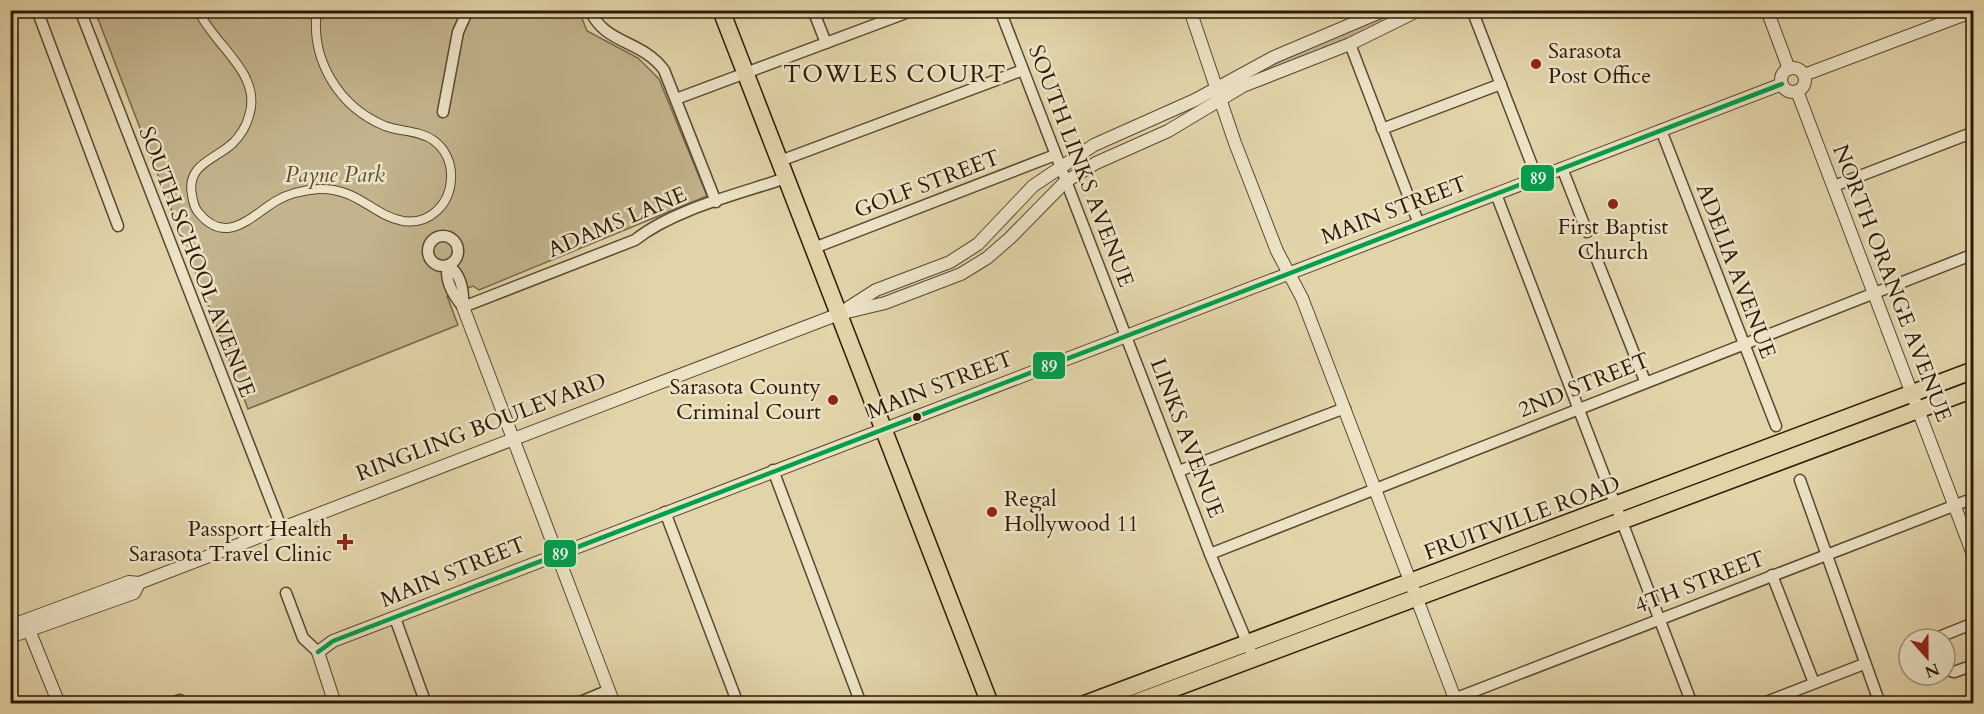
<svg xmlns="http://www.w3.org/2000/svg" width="1984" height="714" viewBox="0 0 1984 714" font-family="Cardo,serif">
  <rect width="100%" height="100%" fill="#e2d4a9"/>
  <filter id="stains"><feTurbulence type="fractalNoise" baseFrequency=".00333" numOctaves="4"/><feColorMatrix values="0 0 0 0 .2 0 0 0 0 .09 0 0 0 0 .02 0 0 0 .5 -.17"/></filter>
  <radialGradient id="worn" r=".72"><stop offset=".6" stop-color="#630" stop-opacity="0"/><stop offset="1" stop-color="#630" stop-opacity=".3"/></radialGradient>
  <!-- green -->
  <g fill="#c3b48d" stroke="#786749" stroke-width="1.5">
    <path d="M 95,11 L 579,11 L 587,31 L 638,58 L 659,79 L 707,196 L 479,290 L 473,286 L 447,296 L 458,325 L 248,409 Z"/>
    <path d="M 1392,11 L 1405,11 L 1375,28 L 1259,73 L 1258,71 Z"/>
  </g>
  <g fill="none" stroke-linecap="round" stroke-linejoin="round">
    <defs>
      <path id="pedestrian" d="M 198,10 C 213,45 263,73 249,116 C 246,127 241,135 233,143 C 215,160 186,164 192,195 C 193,202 194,207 198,212 C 226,247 251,216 276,201 C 289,193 305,190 319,189 C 358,188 372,215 403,221 C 430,225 450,204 451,179 C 452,164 446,149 433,140 C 418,130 401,132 385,126 C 339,107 310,60 317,10"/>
      <g id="minor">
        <path d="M 37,10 L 118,226"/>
        <path d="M 80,10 L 281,527"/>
        <path d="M 590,10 C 605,45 641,39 664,70 L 716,202"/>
        <path d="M 813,10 L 826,43"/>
        <path d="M 1000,10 L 1210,554 L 1254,659"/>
        <path d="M 1472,10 L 1537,178"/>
        <path d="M 10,12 L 15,10"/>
        <path d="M 1350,44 L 1419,224"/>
        <path d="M 676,99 L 914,10"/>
        <path d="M 443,112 L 458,32 L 468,10"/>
        <path d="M 1382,129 L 1501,84"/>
        <path d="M 1661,130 L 1776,426"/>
        <path d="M 780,161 L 1023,70"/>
        <path d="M 1562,168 L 1587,232"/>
        <path d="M 1834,186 L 1974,132"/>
        <path d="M 1496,194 L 1692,704"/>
        <circle cx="443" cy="251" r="15"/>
        <path d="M 814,248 L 1055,155"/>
        <path d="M 1593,250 L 1645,381"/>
        <path d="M 448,265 C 461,274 464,291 463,307 C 453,295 444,280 448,265 Z"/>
        <path d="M 463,307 L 635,240 C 674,209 739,194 786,178"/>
        <path d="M 773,470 L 861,704"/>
        <path d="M 1179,471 L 1345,408"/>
        <path d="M 1800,480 L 1880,704"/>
        <path d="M 665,512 L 738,704"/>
        <path d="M 1210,554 L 1974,254"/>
        <path d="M 1772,575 L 1814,683"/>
        <path d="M 286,593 L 303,638 L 318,652"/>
        <path d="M 395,618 L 426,704"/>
        <path d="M 1934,639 L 1974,623"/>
        <path d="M 1945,669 L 1954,672 L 1974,665"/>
        <path d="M 171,704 L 180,700"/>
        <path d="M 575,704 L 609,690"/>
        <path d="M 1441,704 L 1974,498"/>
        <path d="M 1761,704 L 1864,664"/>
      </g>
      <g id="tertiary">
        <path d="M 1190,10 L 1235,143 L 1277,251 L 1302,298 L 1457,704"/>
        <path d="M 1767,10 L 1789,69"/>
        <circle cx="1793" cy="80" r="12"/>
        <path d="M 1804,75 L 1974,11"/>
        <path d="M 1797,91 L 1974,557"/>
        <path d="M 463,307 L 614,704"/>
        <path d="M 848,308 L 876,290 L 950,262 L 978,244 L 1033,186 L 1094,145 L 1195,100 L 1274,57 L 1385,10"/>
        <path d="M 10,626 L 129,582 L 139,583 L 839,314 L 885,303 L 961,274 L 987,258 L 1010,238 L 1065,182 L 1096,163 L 1168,131 L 1243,86 L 1350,44 L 1419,10"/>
        <path d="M 29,630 L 59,704"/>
        <path d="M 10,637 L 134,593 L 139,583"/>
        <path d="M 335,704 L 318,652 L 333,641 L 1782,84"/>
      </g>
      <g id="primary">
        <path d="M 721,10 L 990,704"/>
        <path d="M 1085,704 L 1974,370"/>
        <path d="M 1132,704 L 1974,389"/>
      </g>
    </defs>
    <!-- pedestrian casing -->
    <use href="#pedestrian" stroke="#5a482e" stroke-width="10"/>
    <!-- minor casing -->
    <use href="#minor" stroke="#5a482e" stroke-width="13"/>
    <!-- tertiary casing -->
    <use href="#tertiary" stroke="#5a482e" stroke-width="14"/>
    <!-- primary casing -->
    <use href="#primary" stroke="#2c1a05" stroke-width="19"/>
    <!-- pedestrian -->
    <use href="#pedestrian" stroke="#ece3c7" stroke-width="8"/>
    <!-- minor -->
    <use href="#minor" stroke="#ece3c7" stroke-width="10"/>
    <!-- tertiary -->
    <use href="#tertiary" stroke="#ece3c7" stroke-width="12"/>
    <!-- primary -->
    <use href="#primary" stroke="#e2d4a9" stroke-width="16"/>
    <defs>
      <path id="bus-1" d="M 318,652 L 333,641 L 1782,84"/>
    </defs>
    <!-- bus-1 casing -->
    <use href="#bus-1" stroke="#ece3c7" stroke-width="9"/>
    <!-- bus-1 -->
    <use href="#bus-1" stroke="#029f4d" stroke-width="4.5"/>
  </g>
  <!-- markers -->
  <g fill="#8f2418" stroke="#ece3c7" stroke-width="2">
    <circle cx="1536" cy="64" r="6"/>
    <circle cx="1613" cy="204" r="6"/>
    <circle cx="833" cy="400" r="6"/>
    <circle cx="992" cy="512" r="6"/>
    <path d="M342 533h6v6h6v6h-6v6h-6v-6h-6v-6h6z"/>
  </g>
  <circle fill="#2c1a05" stroke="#ece3c7" stroke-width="2" cx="917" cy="417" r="5"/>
  <g text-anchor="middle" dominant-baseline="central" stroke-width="5" stroke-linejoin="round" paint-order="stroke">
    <!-- poi labels -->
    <g font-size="22" fill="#2c1a05" stroke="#ece3c7" text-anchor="start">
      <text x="1548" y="51">Sarasota<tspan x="1548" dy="25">Post Office</tspan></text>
      <text x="1613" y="227" text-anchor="middle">First Baptist<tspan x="1613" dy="25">Church</tspan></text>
      <text x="821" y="387" text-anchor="end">Sarasota County<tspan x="821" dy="25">Criminal Court</tspan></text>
      <text x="1004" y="499">Regal<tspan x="1004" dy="25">Hollywood 11</tspan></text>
      <text x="332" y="529" text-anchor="end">Passport Health<tspan x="332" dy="25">Sarasota Travel Clinic</tspan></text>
    </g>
    <!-- street labels -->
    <g font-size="22" fill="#2c1a05" stroke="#ece3c7">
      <text transform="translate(1081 166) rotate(69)">SOUTH LINKS AVENUE</text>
      <text transform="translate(927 184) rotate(-21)">GOLF STREET</text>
      <text transform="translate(1394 210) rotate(-21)">MAIN STREET</text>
      <text transform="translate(617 222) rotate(-23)">ADAMS LANE</text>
      <text transform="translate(197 262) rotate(69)">SOUTH SCHOOL AVENUE</text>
      <text transform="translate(1736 271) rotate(69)">ADELIA AVENUE</text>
      <text transform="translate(1892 283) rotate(69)">NORTH ORANGE AVENUE</text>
      <text transform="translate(940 385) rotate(-21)">MAIN STREET</text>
      <text transform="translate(1584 385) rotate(-22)">2ND STREET</text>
      <text transform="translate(481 427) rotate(-21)">RINGLING BOULEVARD</text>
      <text transform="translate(1187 438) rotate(69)">LINKS AVENUE</text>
      <text transform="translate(1522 518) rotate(-20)">FRUITVILLE ROAD</text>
      <text transform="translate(453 572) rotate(-22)">MAIN STREET</text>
      <text transform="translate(1700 582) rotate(-21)">4TH STREET</text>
    </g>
    <!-- park labels -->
    <g font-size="22" font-style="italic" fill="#59482e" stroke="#ece3c7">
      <text x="335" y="175">Payne Park</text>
    </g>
    <!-- neighbourhood labels -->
    <g font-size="24" letter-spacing="1.5" fill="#2c1a05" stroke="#ece3c7">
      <text x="895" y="74">TOWLES COURT</text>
    </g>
  </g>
  <g stroke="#ece3c7" stroke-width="2">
    <rect x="1520" y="164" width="35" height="28" rx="6" fill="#029f4d"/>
    <rect x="1032" y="351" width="34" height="29" rx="6" fill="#029f4d"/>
    <rect x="543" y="539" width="34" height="29" rx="6" fill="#029f4d"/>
  </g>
  <g font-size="16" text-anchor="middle" font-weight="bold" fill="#fff">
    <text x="1538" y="184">89</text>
    <text x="1049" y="372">89</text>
    <text x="560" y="560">89</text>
  </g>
  <!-- margin -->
  <rect width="1984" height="714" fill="none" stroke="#e2d4a9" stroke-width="36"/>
  <rect x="12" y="12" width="1960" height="690" fill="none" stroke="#2c1a05" stroke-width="3"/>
  <rect x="18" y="18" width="1948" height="678" fill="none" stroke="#2c1a05" stroke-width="1.5"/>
  <!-- north arrow -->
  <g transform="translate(1927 657) rotate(159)"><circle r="28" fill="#ece3c7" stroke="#9f9379" stroke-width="1.5"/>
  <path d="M0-4.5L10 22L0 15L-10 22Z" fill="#8f2418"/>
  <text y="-9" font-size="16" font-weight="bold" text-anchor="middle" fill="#2c1a05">N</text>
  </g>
  <rect width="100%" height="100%" filter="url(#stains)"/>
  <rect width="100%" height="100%" fill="url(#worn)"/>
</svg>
